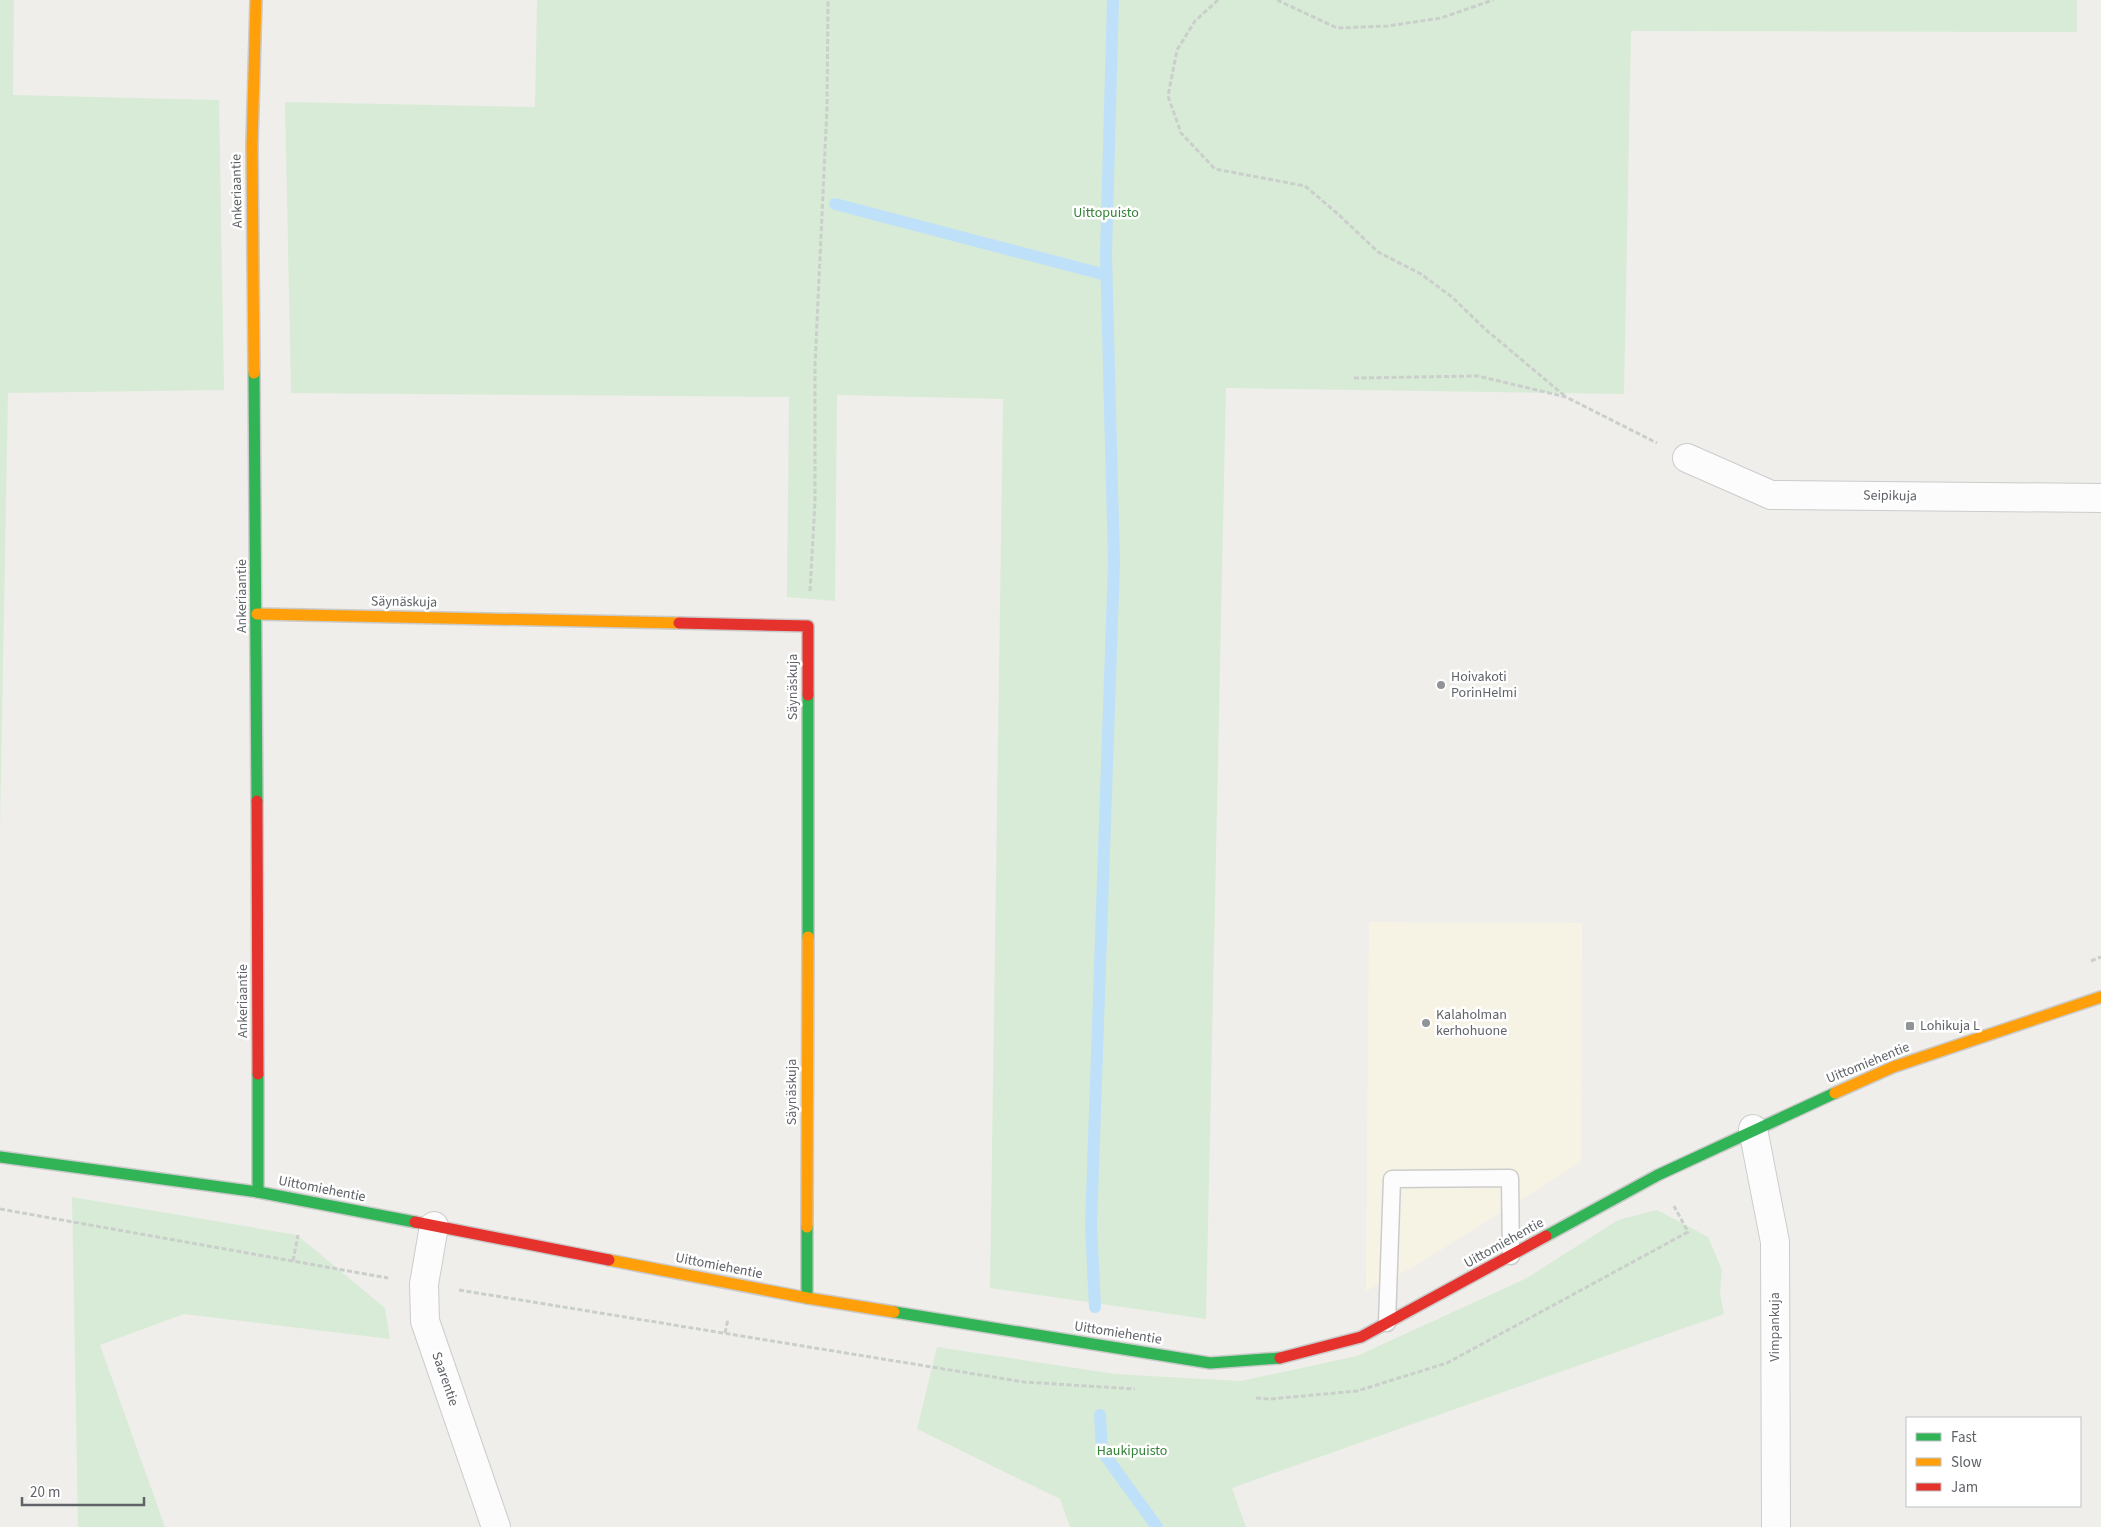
<svg xmlns="http://www.w3.org/2000/svg" width="2101" height="1527" viewBox="0 0 2101 1527" font-family="'Source Sans 3',sans-serif">
  <rect width="100%" height="100%" fill="#efeeea"/>
  <!-- commercial -->
  <path fill="#f7f3e4" d="M 1369,922 L 1582,923 L 1581,1162 L 1415,1266 L 1366,1291 Z"/>
  <!-- green -->
  <g fill="#d8ebd6">
    <path d="M 0,0 L 14,0 L 13,95 L 219,100 L 224,390 L 8,393 L 0,829 Z"/>
    <path d="M 537,0 L 2077,0 L 2077,32 L 1631,31 L 1624,394 L 1226,388 L 1206,1319 L 990,1288 L 1003,399 L 837,395 L 835,601 L 787,597 L 789,397 L 291,393 L 285,102 L 535,107 Z"/>
    <path d="M 72,1197 L 297,1235 L 385,1308 L 390,1339 L 184,1314 L 100,1345 L 165,1527 L 78,1527 Z"/>
    <path d="M 1657,1210 L 1708,1237 L 1722,1270 L 1720,1293 L 1724,1314 L 1232,1488 L 1246,1527 L 1070,1527 L 1060,1499 L 917,1429 L 937,1347 L 1115,1374 L 1241,1381 L 1357,1356 L 1527,1278 L 1618,1220 Z"/>
  </g>
  <g fill="none" stroke-linecap="round" stroke-linejoin="round">
    <!-- stream -->
    <g stroke="#bfe0f9" stroke-width="12">
      <path d="M 835,204 L 1106,275"/>
      <path d="M 1095,1307 L 1091,1226 L 1114,563 L 1106,254 L 1113,0"/>
      <path d="M 1100,1415 L 1102,1451 L 1157,1527"/>
    </g>
    <defs>
      <path id="lane" d="M 1387,1323 L 1392,1179 L 1510,1178 L 1511,1256"/>
      <g id="street">
        <path d="M 1687,458 L 1771,495 L 2101,498"/>
        <path d="M 1753,1129 L 1775,1242 L 1776,1527"/>
        <path d="M 434,1226 L 424,1284 L 425,1321 L 496,1527"/>
      </g>
      <g id="fast">
        <path d="M 254,373 L 257,801"/>
        <path d="M 808,937 L 808,695"/>
        <path d="M 258,1074 L 258,1192"/>
        <path d="M 0,1157 L 258,1192 L 415,1222"/>
        <path d="M 1546,1236 L 1658,1175 L 1835,1093"/>
        <path d="M 807,1298 L 807,1227"/>
        <path d="M 894,1312 L 1210,1363 L 1280,1358"/>
      </g>
      <g id="slow">
        <path d="M 254,373 L 252,145 L 256,0"/>
        <path d="M 257,614 L 679,623"/>
        <path d="M 1835,1093 L 1893,1067 L 2101,997"/>
        <path d="M 807,1227 L 808,937"/>
        <path d="M 609,1260 L 807,1298 L 894,1312"/>
      </g>
      <g id="jam">
        <path d="M 679,623 L 808,626 L 808,695"/>
        <path d="M 257,801 L 258,1074"/>
        <path d="M 415,1222 L 609,1260"/>
        <path d="M 1280,1358 L 1361,1337 L 1546,1236"/>
      </g>
    </defs>
    <!-- lane casing -->
    <use href="#lane" stroke="#cbcccc" stroke-width="19"/>
    <!-- street casing -->
    <use href="#street" stroke="#cbcccc" stroke-width="30"/>
    <!-- fast casing -->
    <use href="#fast" stroke="#cacacb" stroke-width="14"/>
    <!-- slow casing -->
    <use href="#slow" stroke="#cacacb" stroke-width="14"/>
    <!-- jam casing -->
    <use href="#jam" stroke="#cacacb" stroke-width="14"/>
    <!-- path -->
    <g stroke="#cacfcc" stroke-width="3" stroke-dasharray="5 2.5" stroke-linecap="butt">
      <path d="M 1218,0 L 1195,21 L 1177,50 L 1168,96 L 1181,133 L 1215,169 L 1305,186 L 1338,214 L 1378,252 L 1421,274 L 1452,297 L 1485,329 L 1566,397"/>
      <path d="M 1277,0 L 1337,28 L 1388,26 L 1441,18 L 1493,0"/>
      <path d="M 1354,378 L 1478,376 L 1566,397 L 1657,443"/>
      <path d="M 810,591 L 815,501 L 815,365 L 827,107 L 828,0"/>
      <path d="M 2091,961 L 2101,957"/>
      <path d="M 0,1209 L 388,1278"/>
      <path d="M 293,1261 L 298,1235"/>
      <path d="M 459,1290 L 1024,1382 L 1135,1389"/>
      <path d="M 725,1333 L 728,1319"/>
      <path d="M 1256,1398 L 1270,1399 L 1357,1391 L 1447,1363 L 1688,1232 L 1674,1206"/>
    </g>
    <!-- lane -->
    <use href="#lane" stroke="#fdfcfc" stroke-width="16"/>
    <!-- street -->
    <use href="#street" stroke="#fdfcfc" stroke-width="28"/>
    <!-- fast -->
    <use href="#fast" stroke="#30b455" stroke-width="11"/>
    <!-- slow -->
    <use href="#slow" stroke="#ff9f0a" stroke-width="11"/>
    <!-- jam -->
    <use href="#jam" stroke="#e5322d" stroke-width="11"/>
  </g>
  <!-- markers -->
  <g fill="#919496" stroke="#fff" stroke-width="2">
    <circle cx="1441" cy="685" r="5"/>
    <circle cx="1426" cy="1023" r="5"/>
    <rect x="1905" y="1021" width="10" height="10" rx="2.5"/>
  </g>
  <g text-anchor="middle" dominant-baseline="central" stroke-width="5" stroke-linejoin="round" paint-order="stroke">
    <!-- street labels -->
    <g font-size="14" fill="#5f6368" stroke="#fff">
      <text transform="translate(237 191) rotate(-91)">Ankeriaantie</text>
      <text transform="translate(1890 496) rotate(1)">Seipikuja</text>
      <text transform="translate(242 596) rotate(-90)">Ankeriaantie</text>
      <text transform="translate(404 602) rotate(1)">Säynäskuja</text>
      <text transform="translate(793 687) rotate(-90)">Säynäskuja</text>
      <text transform="translate(243 1001) rotate(-90)">Ankeriaantie</text>
      <text transform="translate(1868 1063) rotate(-22)">Uittomiehentie</text>
      <text transform="translate(792 1092) rotate(-90)">Säynäskuja</text>
      <text transform="translate(322 1189) rotate(11)">Uittomiehentie</text>
      <text transform="translate(1504 1243) rotate(-29)">Uittomiehentie</text>
      <text transform="translate(719 1266) rotate(11)">Uittomiehentie</text>
      <text transform="translate(1775 1327) rotate(-90)">Vimpankuja</text>
      <text transform="translate(1118 1333) rotate(9)">Uittomiehentie</text>
      <text transform="translate(445 1379) rotate(71)">Saarentie</text>
    </g>
    <!-- park labels -->
    <g font-size="14" fill="#348238" stroke="#fff">
      <text x="1106" y="213">Uittopuisto</text>
      <text x="1132" y="1451">Haukipuisto</text>
    </g>
    <!-- poi labels -->
    <g font-size="14" fill="#5f6368" stroke="#fff" text-anchor="start">
      <text x="1451" y="677">Hoivakoti<tspan x="1451" dy="16">PorinHelmi</tspan></text>
      <text x="1436" y="1015">Kalaholman<tspan x="1436" dy="16">kerhohuone</tspan></text>
      <text x="1920" y="1026">Lohikuja L</text>
    </g>
  </g>
  <!-- legend -->
  <rect x="1906" y="1417" width="175" height="90" fill="#ffffff" stroke="#bfc1c3"/>
  <rect x="1916" y="1433" width="25" height="8" fill="#30b455" stroke="#bfc1c3"/>
  <text x="1951" y="1442" font-size="15" fill="#5f6368">Fast</text>
  <rect x="1916" y="1458" width="25" height="8" fill="#ff9f0a" stroke="#bfc1c3"/>
  <text x="1951" y="1467" font-size="15" fill="#5f6368">Slow</text>
  <rect x="1916" y="1483" width="25" height="8" fill="#e5322d" stroke="#bfc1c3"/>
  <text x="1951" y="1492" font-size="15" fill="#5f6368">Jam</text>
  <!-- scale -->
  <path d="M22 1497v8h122v-8" fill="none" stroke="#5f6368" stroke-width="2.5"/>
  <text x="30" y="1497" font-size="15" fill="#5f6368" stroke="#ffffff" stroke-width="4" paint-order="stroke">20 m</text>
</svg>
